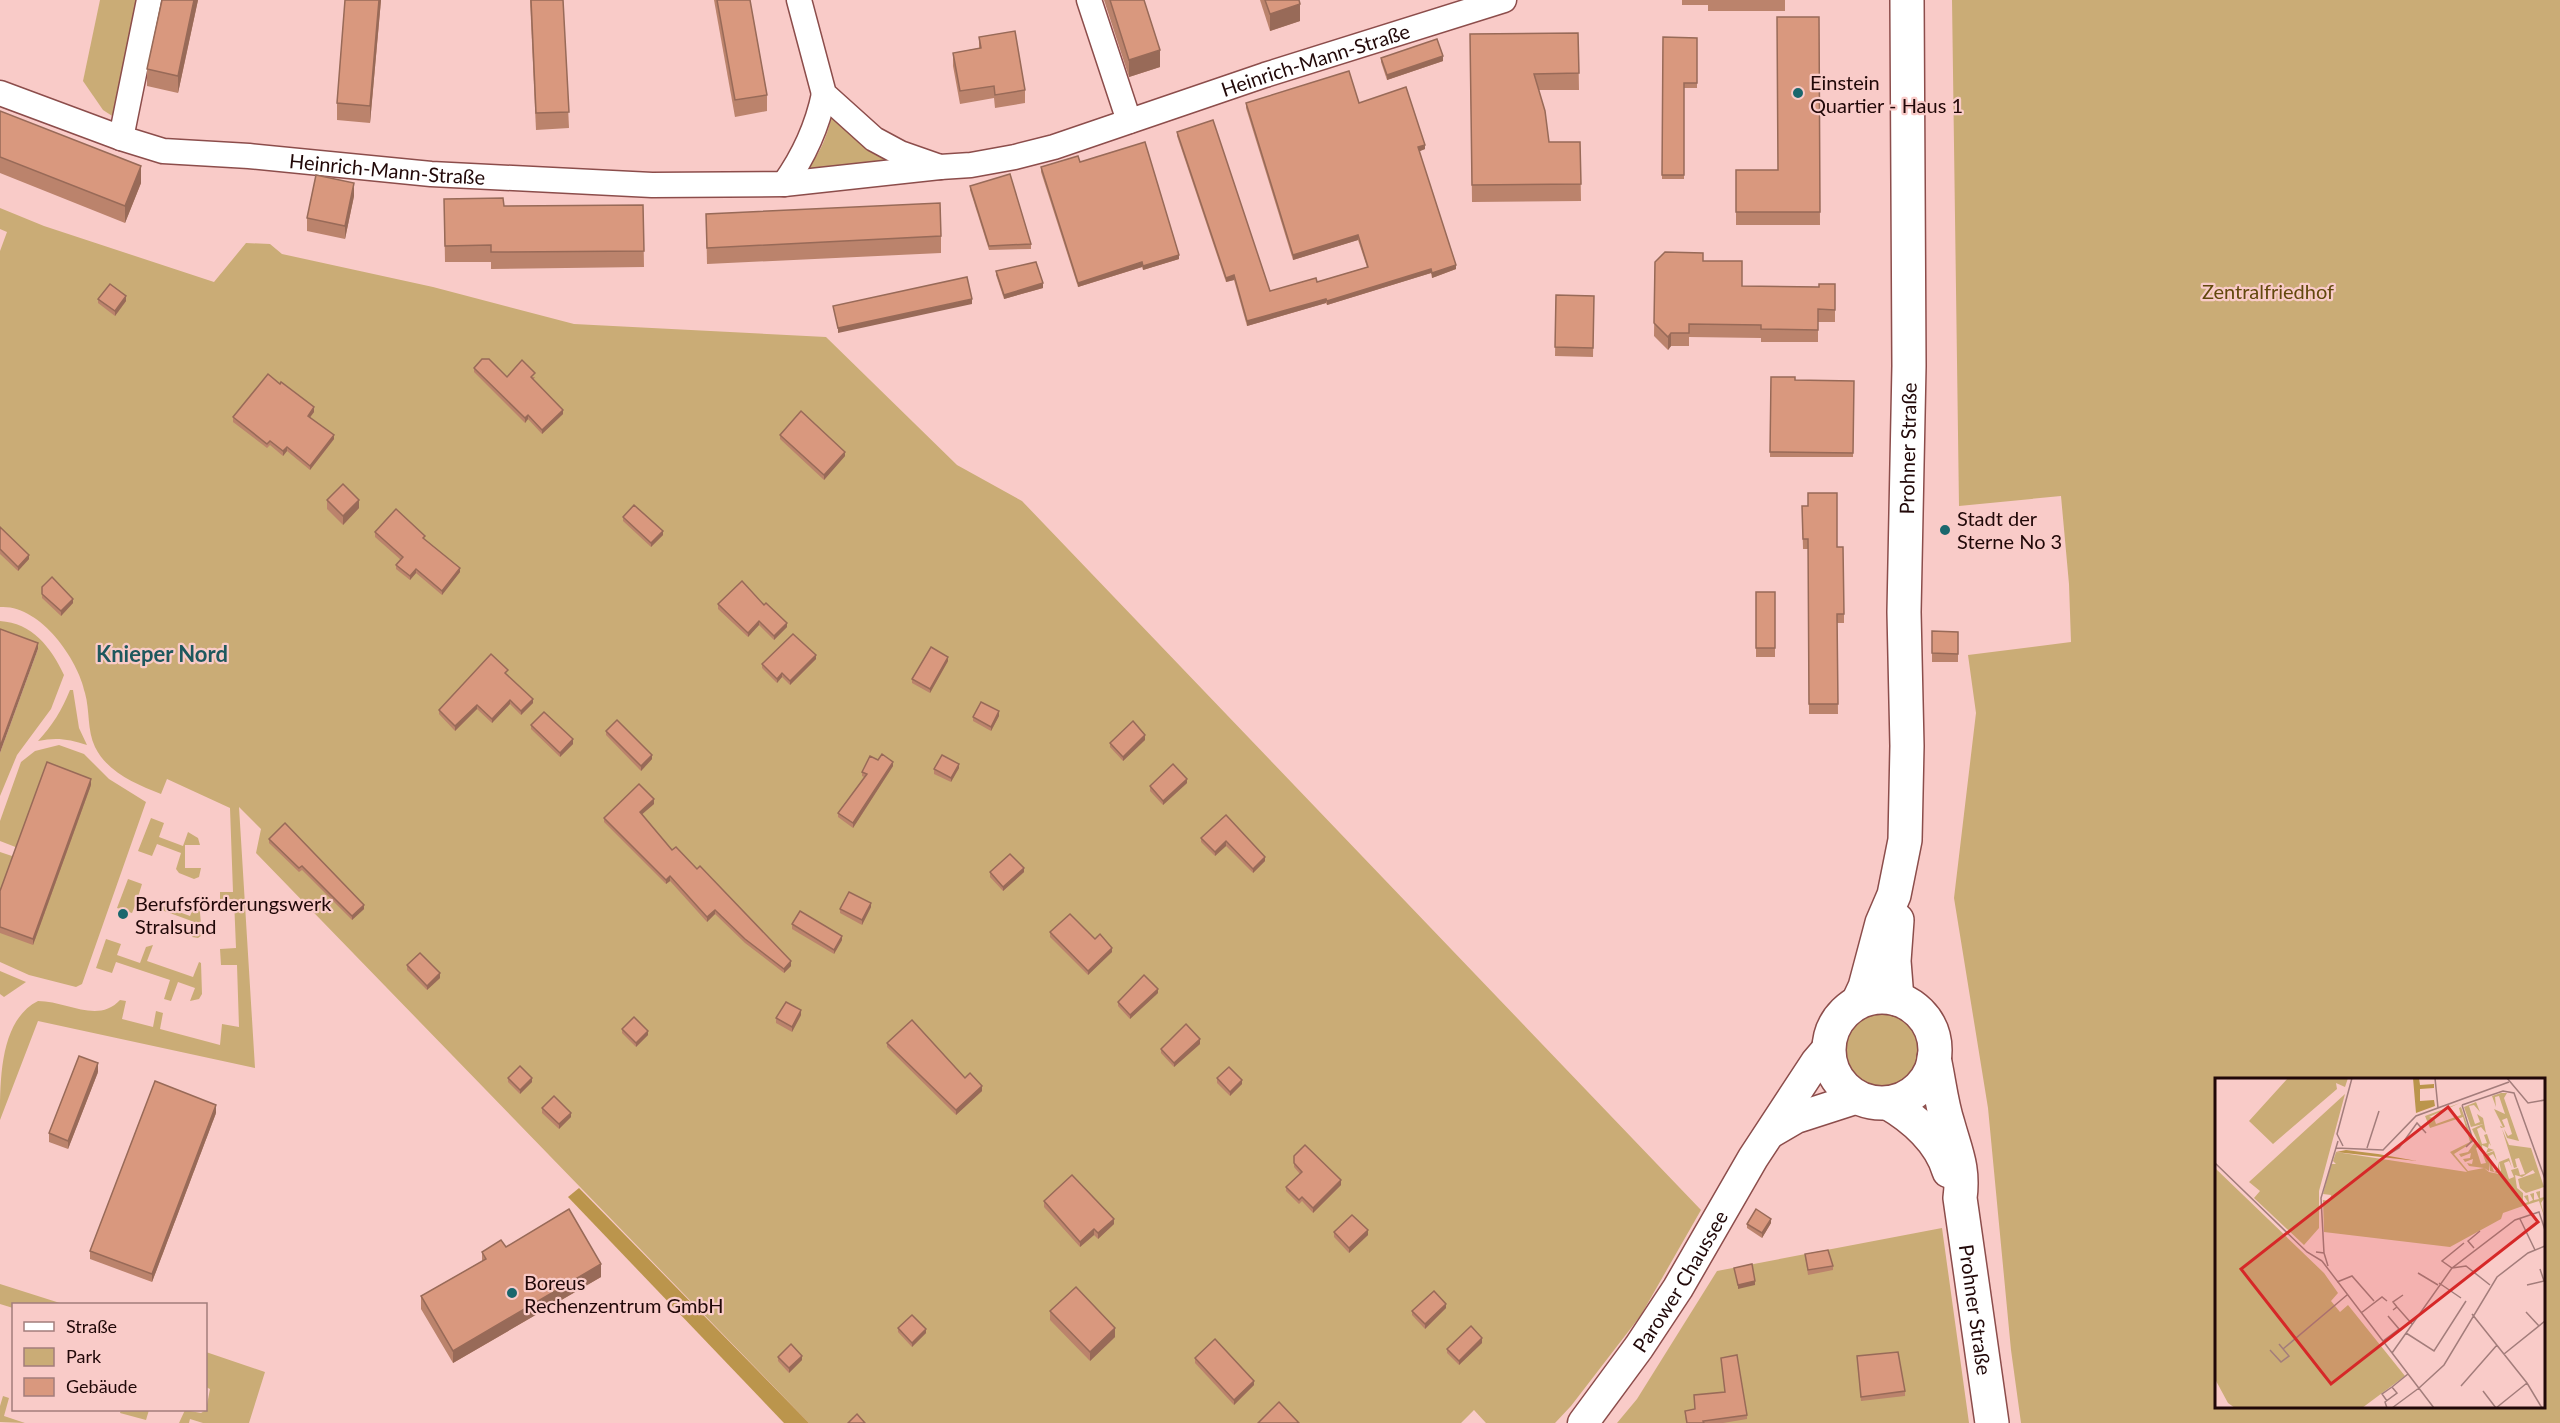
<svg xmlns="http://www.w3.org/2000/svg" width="2560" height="1423" viewBox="0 0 2560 1423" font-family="Lato,sans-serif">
  <rect width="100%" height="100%" fill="#f9cbc8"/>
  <!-- green -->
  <g fill="#caac76" fill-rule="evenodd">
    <path d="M 100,0 L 143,0 L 120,121 L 103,110 L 83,81 Z"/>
    <path d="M 1952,0 L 2560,0 L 2560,1423 L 2021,1423 L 2011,1350 L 1988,1108 L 1954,898 L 1976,713 L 1968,655 L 2071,642 L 2069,584 L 2061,496 L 1959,506 ZM 2216,1080 L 2544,1080 L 2544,1406 L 2216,1406 Z"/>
    <path d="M 833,112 L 909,164 L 805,172 C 821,153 827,136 833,112 Z"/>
    <path d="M 0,208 L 44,226 L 214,282 L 246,243 L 270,244 L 282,254 L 433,287 L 574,324 L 826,337 L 957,465 L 1022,501 L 1701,1210 L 1641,1315 L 1571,1406 L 1555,1423 L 1486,1423 L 1474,1410 L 1461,1423 L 809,1423 L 256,853 L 261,829 L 239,807 L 255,1068 L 38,1021 L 0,1120 C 0,1079 0,1020 38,1001 C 67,1001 98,1024 120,1000 L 126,1001 L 122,1019 L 153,1027 L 156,1011 L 163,1013 L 160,1029 L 220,1045 L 222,1024 L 239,1027 L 237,965 L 221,965 L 220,949 L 236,948 L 234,899 L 220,899 L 220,892 L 233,892 L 230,808 L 167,779 L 161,794 C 136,784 108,773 95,747 C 87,730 90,711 85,693 C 78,658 39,604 0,607 L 0,251 L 7,232 L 0,229 Z"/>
    <path d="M 0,621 C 32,623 51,647 64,675 L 51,709 L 17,755 L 0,796 L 0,753 L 38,649 L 0,635 Z"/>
    <path d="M 70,690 L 73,690 L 79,728 L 87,745 C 69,739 56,737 38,741 C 52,726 62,710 70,690 Z"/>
    <path d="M 59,745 L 84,754 L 109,779 L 146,802 L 82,984 L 76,987 L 29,975 L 0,962 L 0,933 L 18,848 L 0,841 L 0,821 L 21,762 L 35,751 Z"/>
    <path d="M 151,818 L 164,823 L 159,837 L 183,846 L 188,832 L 198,838 L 200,845 L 185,845 L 185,868 L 201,868 L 199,877 L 194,879 L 179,873 L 176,869 L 181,853 L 157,844 L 152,856 L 138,851 Z"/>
    <path d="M 0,852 L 15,857 L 0,898 Z"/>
    <path d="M 128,879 L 142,884 L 138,897 L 190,916 L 197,900 L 199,902 L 202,935 L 198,938 L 192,937 L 197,923 L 137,901 L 132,913 L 117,908 Z"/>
    <path d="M 106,939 L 121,944 L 117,955 L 140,963 L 146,947 L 153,945 L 147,961 L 193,977 L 199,962 L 201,963 L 202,994 L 199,999 L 190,1001 L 195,988 L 178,982 L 171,1001 L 164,999 L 170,980 L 116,962 L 112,973 L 96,968 Z"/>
    <path d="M 0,971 L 26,982 L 4,997 L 0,994 Z"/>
    <circle cx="1882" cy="1049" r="41"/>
    <path d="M 1942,1228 L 1969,1423 L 1617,1423 L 1637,1399 L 1717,1271 Z"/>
    <path d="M 0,1284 L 63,1304 L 14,1304 L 13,1308 L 0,1304 Z"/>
    <path d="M 206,1352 L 265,1372 L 249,1423 L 203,1423 L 190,1419 L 189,1423 L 179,1423 L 185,1410 L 201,1413 L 206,1410 L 210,1389 L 206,1387 Z"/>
    <path d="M 3,1396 L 9,1398 L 4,1416 L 25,1423 L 0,1422 L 0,1406 Z"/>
    <path d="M 121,1410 L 149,1410 L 146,1420 L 120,1413 Z"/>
  </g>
  <!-- forest -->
  <path fill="#bb954c" d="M 579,1188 L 809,1423 L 784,1423 L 568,1197 Z"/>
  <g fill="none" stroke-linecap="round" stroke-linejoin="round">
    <defs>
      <g id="minor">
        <path id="s1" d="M 799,0 L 824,94 L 874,139 L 900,153 L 940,167 L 971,165 L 1015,157 L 1054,147 L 1265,75 L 1504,0"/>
        <path d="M 1089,0 L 1129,121"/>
        <path id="s2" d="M 0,93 L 121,138 L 163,151 L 249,156 L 431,174 L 652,185 L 784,184 L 940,167"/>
        <path d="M 121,138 L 149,0"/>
        <path d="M 784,184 C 804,156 817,128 824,94"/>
      </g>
      <g id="tertiary">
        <path d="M 1772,1132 L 1796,1118 L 1858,1098"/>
        <path id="s3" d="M 1583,1423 L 1639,1347 L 1678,1288 L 1753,1158 L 1816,1062 L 1828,1048"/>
      </g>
      <g id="secondary">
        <path d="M 1897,920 L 1894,961 L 1897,999"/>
        <circle cx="1882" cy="1050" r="53"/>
        <path id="s4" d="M 1858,1002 L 1865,987 L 1882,923 L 1894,895 L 1905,840 L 1907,746 L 1904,612 L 1909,366 L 1907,0"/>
        <path id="s5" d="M 1934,1058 C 1939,1080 1941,1103 1948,1124 C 1956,1153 1964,1168 1960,1198 L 1992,1423"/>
        <path d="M 1888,1103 C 1914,1118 1940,1141 1949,1171"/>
      </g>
    </defs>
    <!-- minor casing -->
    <use href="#minor" stroke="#8c4d4b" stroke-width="27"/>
    <!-- tertiary casing -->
    <use href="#tertiary" stroke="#8c4d4b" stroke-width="33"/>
    <!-- secondary casing -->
    <use href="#secondary" stroke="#8c4d4b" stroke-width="36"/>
    <!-- minor -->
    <use href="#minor" stroke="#fff" stroke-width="24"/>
    <!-- tertiary -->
    <use href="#tertiary" stroke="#fff" stroke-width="30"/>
    <!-- secondary -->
    <use href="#secondary" stroke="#fff" stroke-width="33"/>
  </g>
  <!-- wall -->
  <g fill="#bb836c">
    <path d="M 162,0 L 198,0 L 178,93 L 147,86 L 147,69 Z"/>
    <path d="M 345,0 L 381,0 L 370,123 L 337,120 L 337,103 Z"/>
    <path d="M 530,0 L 563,0 L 569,128 L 536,130 Z"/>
    <path d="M 714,0 L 750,0 L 767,95 L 767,111 L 735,117 Z"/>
    <path d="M 1104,0 L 1144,0 L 1160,67 L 1129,77 Z"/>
    <path d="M 1260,0 L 1299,0 L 1300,21 L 1270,31 Z"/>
    <path d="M 1682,0 L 1785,0 L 1785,11 L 1708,11 L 1708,5 L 1682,5 Z"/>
    <path d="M 1819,17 L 1820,225 L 1736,225 L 1736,170 L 1778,170 Z"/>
    <path d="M 1578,33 L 1579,90 L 1539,90 L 1549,142 L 1580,142 L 1581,201 L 1472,202 L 1470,34 Z"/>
    <path d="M 979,37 L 1025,90 L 1025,103 L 995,108 L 994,98 L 960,104 L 953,66 L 953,53 L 979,48 Z"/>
    <path d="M 1663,37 L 1697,38 L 1697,88 L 1684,88 L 1684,179 L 1662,179 Z"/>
    <path d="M 1381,58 L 1443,61 L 1387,80 L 1381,62 Z"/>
    <path d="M 1246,103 L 1359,103 L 1425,149 L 1419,151 L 1456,269 L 1432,278 L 1431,273 L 1327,305 L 1326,303 L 1247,326 L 1234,280 L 1226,282 L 1177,136 L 1177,132 L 1270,291 L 1317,282 L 1367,267 L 1358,240 L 1293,260 L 1246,108 Z"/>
    <path d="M 0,111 L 141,183 L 125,223 L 0,173 Z"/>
    <path d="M 1080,162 L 1179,259 L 1143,270 L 1142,267 L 1078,287 L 1041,172 L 1041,167 Z"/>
    <path d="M 970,186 L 1031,244 L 1031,249 L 989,250 L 970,190 Z"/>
    <path d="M 354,196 L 345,239 L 307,231 L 307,218 Z"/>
    <path d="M 444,199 L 504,206 L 643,205 L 644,267 L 491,269 L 491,262 L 445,262 Z"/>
    <path d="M 706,214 L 941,236 L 941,253 L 707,264 Z"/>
    <path d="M 1703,261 L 1742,286 L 1819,287 L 1835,284 L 1835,322 L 1818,322 L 1818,342 L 1761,342 L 1761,338 L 1689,337 L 1689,346 L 1671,346 L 1668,350 L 1654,336 L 1655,262 Z"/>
    <path d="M 996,271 L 1043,288 L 1004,299 L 996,275 Z"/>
    <path d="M 1556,295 L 1594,296 L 1593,357 L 1555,356 Z"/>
    <path d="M 98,299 L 126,301 L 115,316 L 98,303 Z"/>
    <path d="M 474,368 L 507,377 L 535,377 L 533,380 L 563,414 L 542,434 L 528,419 L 525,423 L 474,372 Z"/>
    <path d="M 1771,377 L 1795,380 L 1854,381 L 1853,457 L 1770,457 Z"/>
    <path d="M 314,412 L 310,417 L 334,439 L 310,470 L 287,451 L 283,456 L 270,445 L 267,448 L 233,422 L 233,417 Z"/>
    <path d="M 780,435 L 845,456 L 824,480 L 780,439 Z"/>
    <path d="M 327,500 L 359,508 L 343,525 L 327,509 Z"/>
    <path d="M 1802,506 L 1808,506 L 1837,547 L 1844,614 L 1844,623 L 1837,623 L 1838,714 L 1809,714 L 1808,549 L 1803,549 Z"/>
    <path d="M 623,517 L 663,535 L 651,547 L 623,521 Z"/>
    <path d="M 0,527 L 29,559 L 18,571 L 0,554 Z"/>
    <path d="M 375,532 L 425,540 L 460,572 L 442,595 L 416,573 L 410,580 L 396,569 L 396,565 L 401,560 L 375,537 Z"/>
    <path d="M 42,587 L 73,603 L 61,616 L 42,598 Z"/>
    <rect x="1756" y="592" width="19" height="65"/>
    <path d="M 718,604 L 787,627 L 774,640 L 759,625 L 748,637 L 718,609 Z"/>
    <path d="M 1932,631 L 1958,632 L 1958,662 L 1932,662 Z"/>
    <path d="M 816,659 L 790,685 L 782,677 L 777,683 L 762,668 L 762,664 Z"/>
    <path d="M 948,661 L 930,693 L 912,683 L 912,679 Z"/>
    <path d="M 507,675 L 533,703 L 521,715 L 510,704 L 492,723 L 477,709 L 455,731 L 439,714 L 439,710 Z"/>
    <path d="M 999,716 L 991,731 L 973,721 L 973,717 Z"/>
    <path d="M 531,725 L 573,744 L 560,757 L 531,729 Z"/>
    <path d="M 606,731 L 652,759 L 641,771 L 606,735 Z"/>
    <path d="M 1145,740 L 1123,761 L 1110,747 L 1110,743 Z"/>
    <path d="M 878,760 L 893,766 L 853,828 L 838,817 L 838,813 L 864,777 L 862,776 L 862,772 Z"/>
    <path d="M 959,768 L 951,782 L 934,774 L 934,769 Z"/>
    <path d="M 1187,783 L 1163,805 L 1150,791 L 1150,786 Z"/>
    <path d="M 91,785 L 33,945 L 0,933 L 0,891 Z"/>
    <path d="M 654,804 L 642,814 L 672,850 L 791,966 L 784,973 L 745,943 L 715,914 L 707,922 L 670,881 L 666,884 L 604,822 L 604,818 Z"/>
    <path d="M 1226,815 L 1265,861 L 1253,873 L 1226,846 L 1215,856 L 1201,842 L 1201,838 Z"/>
    <path d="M 269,839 L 364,909 L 352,920 L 302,870 L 299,872 L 269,843 Z"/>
    <path d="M 990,872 L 1024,872 L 1003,891 L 990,877 Z"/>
    <path d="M 871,907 L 862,925 L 840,913 L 840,909 Z"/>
    <path d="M 792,924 L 842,940 L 834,954 L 792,929 Z"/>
    <path d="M 1050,932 L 1095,939 L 1112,952 L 1088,975 L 1050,937 Z"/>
    <path d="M 407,965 L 440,978 L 427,990 L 407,970 Z"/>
    <path d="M 1158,993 L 1130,1019 L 1118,1006 L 1118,1002 Z"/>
    <path d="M 801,1015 L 792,1032 L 776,1023 L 776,1018 Z"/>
    <path d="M 622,1029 L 648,1035 L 636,1047 L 622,1033 Z"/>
    <path d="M 887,1043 L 965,1078 L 982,1091 L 956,1115 L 887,1047 Z"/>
    <path d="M 1200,1044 L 1174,1067 L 1161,1053 L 1161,1049 Z"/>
    <path d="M 98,1072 L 68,1149 L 49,1142 L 49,1133 Z"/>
    <path d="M 508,1078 L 532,1082 L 520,1094 L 508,1082 Z"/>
    <path d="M 1217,1078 L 1242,1084 L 1230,1096 L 1217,1083 Z"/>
    <path d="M 542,1108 L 571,1117 L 559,1129 L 542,1113 Z"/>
    <path d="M 216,1113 L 152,1282 L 90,1259 L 90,1251 Z"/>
    <path d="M 1294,1156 L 1341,1185 L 1313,1213 L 1302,1201 L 1299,1204 L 1286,1191 L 1286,1187 L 1300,1174 L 1294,1167 Z"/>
    <path d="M 1044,1201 L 1114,1224 L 1098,1239 L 1094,1235 L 1080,1247 L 1044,1207 Z"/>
    <path d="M 1771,1223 L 1762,1238 L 1747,1228 L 1747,1224 Z"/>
    <path d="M 1334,1232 L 1368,1235 L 1349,1253 L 1334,1237 Z"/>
    <path d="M 482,1252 L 601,1277 L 453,1363 L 421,1309 L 421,1296 L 482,1261 Z"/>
    <path d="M 1805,1254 L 1833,1266 L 1833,1270 L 1808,1275 Z"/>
    <path d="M 1446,1308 L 1425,1329 L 1412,1315 L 1412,1311 Z"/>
    <path d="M 1050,1311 L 1115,1337 L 1090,1361 L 1050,1320 Z"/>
    <path d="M 898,1328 L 926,1333 L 912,1347 L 898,1332 Z"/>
    <path d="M 1482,1343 L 1459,1365 L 1447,1353 L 1447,1349 Z"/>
    <path d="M 1857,1356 L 1905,1391 L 1905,1396 L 1861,1401 Z"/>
    <path d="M 778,1357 L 802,1360 L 789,1373 L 778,1361 Z"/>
    <path d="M 1195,1358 L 1254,1385 L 1234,1405 L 1195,1363 Z"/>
    <path d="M 1721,1358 L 1747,1415 L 1747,1419 L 1723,1423 L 1686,1423 L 1685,1411 L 1695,1410 L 1694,1395 L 1725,1392 Z"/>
  </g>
  <!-- shaded-wall -->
  <g fill="#986a58">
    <path d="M 194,0 L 198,0 L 178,93 L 178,76 Z"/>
    <path d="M 379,0 L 381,0 L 370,123 L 370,106 Z"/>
    <path d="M 1300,4 L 1300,21 L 1270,31 L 1270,14 Z"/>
    <path d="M 1160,50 L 1160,67 L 1129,77 L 1129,60 Z"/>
    <path d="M 1443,56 L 1443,61 L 1387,80 L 1387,75 Z"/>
    <path d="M 1425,145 L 1425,149 L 1418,152 L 1418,147 Z"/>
    <path d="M 141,166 L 141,183 L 125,223 L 125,206 Z"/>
    <path d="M 354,183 L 354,196 L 345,239 L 345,226 Z"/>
    <path d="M 1358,235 L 1358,240 L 1293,260 L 1293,255 Z"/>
    <path d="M 1179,255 L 1179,259 L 1143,270 L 1143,266 Z"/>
    <path d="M 1142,262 L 1142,267 L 1078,287 L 1078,283 Z"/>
    <path d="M 1456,265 L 1456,269 L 1432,278 L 1432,273 Z"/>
    <path d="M 1431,269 L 1431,273 L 1327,305 L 1327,301 Z"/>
    <path d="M 1234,275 L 1234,280 L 1226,282 L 1226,278 Z"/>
    <path d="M 1043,283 L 1043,288 L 1004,299 L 1004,295 Z"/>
    <path d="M 126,296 L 126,301 L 115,316 L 115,311 Z"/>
    <path d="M 972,299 L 972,304 L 838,333 L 838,328 Z"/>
    <path d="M 1326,299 L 1326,303 L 1247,326 L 1247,321 Z"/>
    <path d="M 1671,333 L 1671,346 L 1668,350 L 1668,337 Z"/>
    <path d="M 314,407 L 314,412 L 308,420 L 308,416 Z"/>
    <path d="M 563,410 L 563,414 L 542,434 L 542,430 Z"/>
    <path d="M 528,415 L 528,419 L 525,423 L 525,418 Z"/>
    <path d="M 334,435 L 334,439 L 310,470 L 310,466 Z"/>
    <path d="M 287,447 L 287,451 L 283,456 L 283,451 Z"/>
    <path d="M 845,452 L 845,456 L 824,480 L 824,475 Z"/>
    <path d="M 359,500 L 359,508 L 343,525 L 343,516 Z"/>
    <path d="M 663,531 L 663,535 L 651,547 L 651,543 Z"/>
    <path d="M 29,555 L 29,559 L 18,571 L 18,567 Z"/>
    <path d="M 460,568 L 460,572 L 442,595 L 442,591 Z"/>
    <path d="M 416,569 L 416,573 L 410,580 L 410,576 Z"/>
    <path d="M 73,599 L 73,603 L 61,616 L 61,611 Z"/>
    <path d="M 759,621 L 759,625 L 748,637 L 748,633 Z"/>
    <path d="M 787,623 L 787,627 L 774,640 L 774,636 Z"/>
    <path d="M 38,643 L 38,649 L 0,753 L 0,747 Z"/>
    <path d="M 816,655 L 816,659 L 790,685 L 790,681 Z"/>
    <path d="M 948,657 L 948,661 L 930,693 L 930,689 Z"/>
    <path d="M 782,673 L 782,677 L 777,683 L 777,679 Z"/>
    <path d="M 533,699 L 533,703 L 521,715 L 521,711 Z"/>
    <path d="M 510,700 L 510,704 L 492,723 L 492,719 Z"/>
    <path d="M 477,705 L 477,709 L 455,731 L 455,726 Z"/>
    <path d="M 999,711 L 999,716 L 991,731 L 991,727 Z"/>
    <path d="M 1145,735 L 1145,740 L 1123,761 L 1123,757 Z"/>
    <path d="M 573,739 L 573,744 L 560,757 L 560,753 Z"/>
    <path d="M 652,755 L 652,759 L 641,771 L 641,766 Z"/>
    <path d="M 893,762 L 893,766 L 853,828 L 853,823 Z"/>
    <path d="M 959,764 L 959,768 L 951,782 L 951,778 Z"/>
    <path d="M 91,779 L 91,785 L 33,945 L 33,939 Z"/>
    <path d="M 1187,779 L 1187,783 L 1163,805 L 1163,801 Z"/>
    <path d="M 654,799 L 654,804 L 640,816 L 640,812 Z"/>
    <path d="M 1226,841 L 1226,846 L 1215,856 L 1215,852 Z"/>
    <path d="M 1265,857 L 1265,861 L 1253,873 L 1253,869 Z"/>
    <path d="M 1024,868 L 1024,872 L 1003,891 L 1003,887 Z"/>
    <path d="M 670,876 L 670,881 L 666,884 L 666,880 Z"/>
    <path d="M 871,903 L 871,907 L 862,925 L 862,920 Z"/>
    <path d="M 364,905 L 364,909 L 352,920 L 352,916 Z"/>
    <path d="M 715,910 L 715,914 L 707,922 L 707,917 Z"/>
    <path d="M 842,936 L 842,940 L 834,954 L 834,950 Z"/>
    <path d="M 1112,948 L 1112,952 L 1088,975 L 1088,971 Z"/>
    <path d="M 791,961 L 791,966 L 784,973 L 784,969 Z"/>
    <path d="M 440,973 L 440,978 L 427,990 L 427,986 Z"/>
    <path d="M 1158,989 L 1158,993 L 1130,1019 L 1130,1015 Z"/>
    <path d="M 801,1010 L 801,1015 L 792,1032 L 792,1027 Z"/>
    <path d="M 648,1031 L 648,1035 L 636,1047 L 636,1043 Z"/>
    <path d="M 1200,1039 L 1200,1044 L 1174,1067 L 1174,1063 Z"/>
    <path d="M 98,1063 L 98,1072 L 68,1149 L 68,1141 Z"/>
    <path d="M 532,1078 L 532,1082 L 520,1094 L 520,1090 Z"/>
    <path d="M 1242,1080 L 1242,1084 L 1230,1096 L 1230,1092 Z"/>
    <path d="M 982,1086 L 982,1091 L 956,1115 L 956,1110 Z"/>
    <path d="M 216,1105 L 216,1113 L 152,1282 L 152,1274 Z"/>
    <path d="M 571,1113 L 571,1117 L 559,1129 L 559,1124 Z"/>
    <path d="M 1341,1180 L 1341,1185 L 1313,1213 L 1313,1208 Z"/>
    <path d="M 1114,1219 L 1114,1224 L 1098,1239 L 1098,1233 Z"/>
    <path d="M 1771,1219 L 1771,1223 L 1762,1238 L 1762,1233 Z"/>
    <path d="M 1094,1229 L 1094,1235 L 1080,1247 L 1080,1242 Z"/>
    <path d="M 1368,1230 L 1368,1235 L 1349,1253 L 1349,1248 Z"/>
    <path d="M 601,1264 L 601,1277 L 453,1363 L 453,1351 Z"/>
    <path d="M 1755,1281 L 1755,1285 L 1738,1289 L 1738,1285 Z"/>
    <path d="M 1446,1304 L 1446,1308 L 1425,1329 L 1425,1324 Z"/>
    <path d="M 1115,1328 L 1115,1337 L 1090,1361 L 1090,1352 Z"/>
    <path d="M 926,1329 L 926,1333 L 912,1347 L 912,1343 Z"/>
    <path d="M 1482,1338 L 1482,1343 L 1459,1365 L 1459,1361 Z"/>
    <path d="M 802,1356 L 802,1360 L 789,1373 L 789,1368 Z"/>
    <path d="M 1254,1381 L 1254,1385 L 1234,1405 L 1234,1400 Z"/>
  </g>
  <!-- building -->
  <g fill="#d9987e" stroke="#986a58" stroke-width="1.5">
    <path d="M 162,0 L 194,0 L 178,76 L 147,69 Z"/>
    <path d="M 345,0 L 379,0 L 370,106 L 337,103 Z"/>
    <path d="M 531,0 L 563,0 L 569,112 L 536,113 Z"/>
    <path d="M 717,0 L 750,0 L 767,95 L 735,100 Z"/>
    <path d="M 1110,0 L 1144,0 L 1160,50 L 1129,60 Z"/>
    <path d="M 1265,0 L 1299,0 L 1300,4 L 1270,14 Z"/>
    <path d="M 1777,17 L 1819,17 L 1820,212 L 1736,212 L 1736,170 L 1778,170 Z"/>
    <path d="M 1015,31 L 1025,90 L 995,95 L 994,86 L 960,91 L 953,53 L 981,48 L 979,37 Z"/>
    <path d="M 1578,33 L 1579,73 L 1534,74 L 1545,111 L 1549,142 L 1580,142 L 1581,184 L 1472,185 L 1470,34 Z"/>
    <path d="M 1663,37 L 1697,38 L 1697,83 L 1684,83 L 1684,175 L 1662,175 Z"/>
    <path d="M 1437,39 L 1443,56 L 1387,75 L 1381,58 Z"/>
    <path d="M 1349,71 L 1359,103 L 1406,87 L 1425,145 L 1418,147 L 1456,265 L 1432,273 L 1431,269 L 1327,301 L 1326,299 L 1247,321 L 1234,275 L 1226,278 L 1177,132 L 1213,120 L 1270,291 L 1316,278 L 1317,282 L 1368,267 L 1358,235 L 1293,255 L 1246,103 Z"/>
    <path d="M 0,111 L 141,166 L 125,206 L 0,157 Z"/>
    <path d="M 1145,142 L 1179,255 L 1143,266 L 1142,262 L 1078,283 L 1041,167 L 1078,156 L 1080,162 Z"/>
    <path d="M 1010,174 L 1031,244 L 989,246 L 970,186 Z"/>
    <path d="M 316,175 L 354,183 L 345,226 L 307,218 Z"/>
    <path d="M 503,198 L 504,206 L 643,205 L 644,251 L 491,252 L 491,245 L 445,246 L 444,199 Z"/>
    <path d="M 940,203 L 941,236 L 707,248 L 706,214 Z"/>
    <path d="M 1665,252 L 1703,253 L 1703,261 L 1742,261 L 1742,286 L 1819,287 L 1819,284 L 1835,284 L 1835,310 L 1818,309 L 1818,330 L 1761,329 L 1761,325 L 1689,324 L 1689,333 L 1671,333 L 1668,337 L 1654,323 L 1655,262 Z"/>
    <path d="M 1036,262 L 1043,283 L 1004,295 L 996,271 Z"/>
    <path d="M 967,277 L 972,299 L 838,328 L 833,306 Z"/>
    <path d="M 110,284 L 126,296 L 115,311 L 98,299 Z"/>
    <path d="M 1556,295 L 1594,296 L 1593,348 L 1555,347 Z"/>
    <path d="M 482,359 L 489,359 L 507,377 L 522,360 L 535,373 L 531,377 L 563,410 L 542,430 L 528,415 L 525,418 L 474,368 Z"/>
    <path d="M 268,374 L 280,384 L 281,382 L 314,407 L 308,416 L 334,435 L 310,466 L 287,447 L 283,451 L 270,441 L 267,444 L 233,417 Z"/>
    <path d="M 1771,377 L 1795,377 L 1795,380 L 1854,381 L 1853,453 L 1770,452 Z"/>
    <path d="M 801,411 L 845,452 L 824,475 L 780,435 Z"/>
    <path d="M 343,484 L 359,500 L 343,516 L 327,500 Z"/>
    <path d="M 1808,493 L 1837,493 L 1837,547 L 1843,547 L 1844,614 L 1837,614 L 1838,704 L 1809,704 L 1808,539 L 1803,539 L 1802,506 L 1808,506 Z"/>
    <path d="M 634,505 L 663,531 L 651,543 L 623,517 Z"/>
    <path d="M 396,509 L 425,536 L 423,538 L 460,568 L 442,591 L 416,569 L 410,576 L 396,565 L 403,557 L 375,532 Z"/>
    <path d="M 0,527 L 29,555 L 18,567 L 0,549 Z"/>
    <path d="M 52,577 L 73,599 L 61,611 L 42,594 L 42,587 Z"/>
    <path d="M 742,581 L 764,605 L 766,603 L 787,623 L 774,636 L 759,621 L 748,633 L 718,604 Z"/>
    <rect x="1756" y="592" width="19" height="56"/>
    <path d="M 0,629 L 38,643 L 0,747 Z"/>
    <path d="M 1932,631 L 1958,632 L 1958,654 L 1932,653 Z"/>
    <path d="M 793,634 L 816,655 L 790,681 L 782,673 L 777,679 L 762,664 Z"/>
    <path d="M 931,647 L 948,657 L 930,689 L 912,679 Z"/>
    <path d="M 491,654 L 508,670 L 505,673 L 533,699 L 521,711 L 510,700 L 492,719 L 477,705 L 455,726 L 439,710 Z"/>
    <path d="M 981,702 L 999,711 L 991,727 L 973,717 Z"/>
    <path d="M 544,712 L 573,739 L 560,753 L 531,725 Z"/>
    <path d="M 617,720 L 652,755 L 641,766 L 606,731 Z"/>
    <path d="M 1133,721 L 1145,735 L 1123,757 L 1110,743 Z"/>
    <path d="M 882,754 L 893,762 L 853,823 L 838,813 L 867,774 L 862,772 L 870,756 L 878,760 Z"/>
    <path d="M 942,755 L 959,764 L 951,778 L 934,769 Z"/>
    <path d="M 47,762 L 91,779 L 33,939 L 0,927 L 0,891 Z"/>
    <path d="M 1173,764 L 1187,779 L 1163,801 L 1150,786 Z"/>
    <path d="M 639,784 L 654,799 L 640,812 L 672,850 L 676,847 L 697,869 L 700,866 L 791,961 L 784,969 L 745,939 L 715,910 L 707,917 L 670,876 L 666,880 L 604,818 Z"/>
    <path d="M 1226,815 L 1265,857 L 1253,869 L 1226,841 L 1215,852 L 1201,838 Z"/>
    <path d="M 285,823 L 364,905 L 352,916 L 302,866 L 299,868 L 269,839 Z"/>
    <path d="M 1010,854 L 1024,868 L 1003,887 L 990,872 Z"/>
    <path d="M 849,892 L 871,903 L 862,920 L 840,909 Z"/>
    <path d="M 800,911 L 842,936 L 834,950 L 792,924 Z"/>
    <path d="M 1070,914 L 1095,939 L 1100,934 L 1112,948 L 1088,971 L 1050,932 Z"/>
    <path d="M 420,953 L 440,973 L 427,986 L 407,965 Z"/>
    <path d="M 1144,975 L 1158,989 L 1130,1015 L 1118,1002 Z"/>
    <path d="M 786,1002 L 801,1010 L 792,1027 L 776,1018 Z"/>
    <path d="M 634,1017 L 648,1031 L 636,1043 L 622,1029 Z"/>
    <path d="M 912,1020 L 965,1078 L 970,1073 L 982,1086 L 956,1110 L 887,1043 Z"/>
    <path d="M 1186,1024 L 1200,1039 L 1174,1063 L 1161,1049 Z"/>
    <path d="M 79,1056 L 98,1063 L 68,1141 L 49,1133 Z"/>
    <path d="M 520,1066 L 532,1078 L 520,1090 L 508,1078 Z"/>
    <path d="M 1229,1067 L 1242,1080 L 1230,1092 L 1217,1078 Z"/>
    <path d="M 155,1081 L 216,1105 L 152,1274 L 90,1251 Z"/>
    <path d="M 554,1096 L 571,1113 L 559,1124 L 542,1108 Z"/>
    <path d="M 1305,1145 L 1341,1180 L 1313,1208 L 1302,1197 L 1299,1200 L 1286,1187 L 1302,1172 L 1294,1163 L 1294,1156 Z"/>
    <path d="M 1072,1175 L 1114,1219 L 1098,1233 L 1094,1229 L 1080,1242 L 1044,1201 Z"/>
    <path d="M 569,1209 L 601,1264 L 453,1351 L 421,1296 L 486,1259 L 482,1252 L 501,1240 L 506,1247 Z"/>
    <path d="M 1756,1209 L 1771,1219 L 1762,1233 L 1747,1224 Z"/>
    <path d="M 1352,1215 L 1368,1230 L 1349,1248 L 1334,1232 Z"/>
    <path d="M 1828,1250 L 1833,1266 L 1808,1270 L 1805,1254 Z"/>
    <path d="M 1752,1264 L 1755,1281 L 1738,1285 L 1734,1268 Z"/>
    <path d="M 1076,1287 L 1115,1328 L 1090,1352 L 1050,1311 Z"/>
    <path d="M 1434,1291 L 1446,1304 L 1425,1324 L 1412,1311 Z"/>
    <path d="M 912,1315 L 926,1329 L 912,1343 L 898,1328 Z"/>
    <path d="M 1471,1326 L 1482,1338 L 1459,1361 L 1447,1349 Z"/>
    <path d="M 1215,1339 L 1254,1381 L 1234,1400 L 1195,1358 Z"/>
    <path d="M 791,1344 L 802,1356 L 789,1368 L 778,1357 Z"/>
    <path d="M 1898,1352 L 1905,1391 L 1861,1397 L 1857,1356 Z"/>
    <path d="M 1737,1355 L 1747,1415 L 1703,1421 L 1704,1423 L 1687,1423 L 1685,1411 L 1695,1409 L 1694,1395 L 1725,1392 L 1721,1358 Z"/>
    <path d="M 1279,1402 L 1299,1423 L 1258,1423 Z"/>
    <path d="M 857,1414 L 865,1423 L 848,1423 Z"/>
  </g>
  <!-- markers -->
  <g fill="#1a676d" stroke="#f9cbc8" stroke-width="2">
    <circle cx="1798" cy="93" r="6"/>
    <circle cx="1945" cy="530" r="6"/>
    <circle cx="123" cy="914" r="6"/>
    <circle cx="512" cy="1293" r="6"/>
  </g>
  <g text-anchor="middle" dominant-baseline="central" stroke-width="4.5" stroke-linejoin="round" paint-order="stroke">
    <!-- street labels -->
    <g font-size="20" fill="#210808" stroke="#f9cbc8">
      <text stroke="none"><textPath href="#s1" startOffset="628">Heinrich-Mann-Straße</textPath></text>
      <text stroke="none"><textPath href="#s2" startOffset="398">Heinrich-Mann-Straße</textPath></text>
      <text stroke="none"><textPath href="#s4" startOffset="561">Prohner Straße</textPath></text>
      <text stroke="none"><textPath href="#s3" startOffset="172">Parower Chaussee</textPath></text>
      <text stroke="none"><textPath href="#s5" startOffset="256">Prohner Straße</textPath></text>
    </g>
    <!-- poi labels -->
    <g font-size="20" fill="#210808" stroke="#f9cbc8" text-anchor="start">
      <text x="1810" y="82">Einstein<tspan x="1810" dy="23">Quartier - Haus 1</tspan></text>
      <text x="1957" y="518">Stadt der<tspan x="1957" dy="23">Sterne No 3</tspan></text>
      <text x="135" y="903">Berufsförderungswerk<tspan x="135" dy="23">Stralsund</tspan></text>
      <text x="524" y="1282">Boreus<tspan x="524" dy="23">Rechenzentrum GmbH</tspan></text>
    </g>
    <!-- park labels -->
    <g font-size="20" fill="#62480d" stroke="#f9cbc8">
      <text x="2268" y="291">Zentralfriedhof</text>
    </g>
    <!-- quarter labels -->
    <g font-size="22" font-weight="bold" fill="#1d585d" stroke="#f9cbc8">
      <text x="162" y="653">Knieper Nord</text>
    </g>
  </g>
  <!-- overview -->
  <g transform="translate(2215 1078)">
    <rect width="330" height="330" fill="#f9cbc8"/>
    <path d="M 73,0 L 133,0 L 130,9 L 121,5 L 122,11 L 58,66 L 34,43 ZM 286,15 L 292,15 L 289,20 L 304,63 L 292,60 L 289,51 L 293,58 L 297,56 L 292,40 L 287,42 L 290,49 L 286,50 L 285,48 L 288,49 L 279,31 L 290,36 L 284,18 L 280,19 L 281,29 L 277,18 ZM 130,16 L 104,113 L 104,150 L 89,167 L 39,120 L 45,113 L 34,104 ZM 261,24 L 265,34 L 259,27 L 254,28 L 260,46 L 265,44 L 262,36 L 268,40 L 271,55 L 266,49 L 262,51 L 267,66 L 272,65 L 269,57 L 272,56 L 276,68 L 274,65 L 273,70 L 279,72 L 271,75 L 273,70 L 267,67 L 268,76 L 265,68 L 261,70 L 266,86 L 271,85 L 268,77 L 279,73 L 282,83 L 278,76 L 274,78 L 279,94 L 283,92 L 283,84 L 285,93 L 282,95 L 275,93 L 274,84 L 274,93 L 269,90 L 274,94 L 284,96 L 286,92 L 284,84 L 294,80 L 297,90 L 294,83 L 289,85 L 294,101 L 299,99 L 296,92 L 303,90 L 305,97 L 310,96 L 304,80 L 300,81 L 302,89 L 299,90 L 287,51 L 294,67 L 316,70 L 329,109 L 311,115 L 305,110 L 303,101 L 320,95 L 318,92 L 307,99 L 300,97 L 302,110 L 308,115 L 308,126 L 313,124 L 309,118 L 313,117 L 314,124 L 318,122 L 315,116 L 319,115 L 319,122 L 324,121 L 321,114 L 325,113 L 325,120 L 330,119 L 326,125 L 330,141 L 324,123 L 305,129 L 288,135 L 286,141 L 235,169 L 109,154 L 108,122 L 115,123 L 116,117 L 108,116 L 116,86 L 121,86 L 118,83 L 121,74 L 252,94 L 235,74 L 255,64 L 248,39 L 215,50 L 210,38 L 245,25 L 214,39 L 219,40 L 221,46 L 246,37 L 244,30 L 246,29 L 258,64 L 239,76 L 253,93 L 269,90 L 254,88 L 252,85 L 257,86 L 258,81 L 250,84 L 248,81 L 255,80 L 256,75 L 246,79 L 244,76 L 253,74 L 260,64 L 264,66 L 257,51 L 268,46 L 256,49 L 249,29 ZM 0,90 L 109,195 L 123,215 L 116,223 L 125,234 L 133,227 L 190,298 L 147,330 L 20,330 L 13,325 L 0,301 Z" fill="#caac76"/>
    <path d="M 198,0 L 204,0 L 205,7 L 219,6 L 219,10 L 205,11 L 205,23 L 219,22 L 220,28 L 201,35 ZM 131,72 L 163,76 L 202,83 L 121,74 Z" fill="#bb954c"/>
    <path fill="none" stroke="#a37d7b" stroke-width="1.5" d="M 220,0 L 223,30M 292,0 L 313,25 L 330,22M 247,27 L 288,13 L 299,15 L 330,101M 247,27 L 258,62 L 251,69M 128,68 L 122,56 L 137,0M 121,70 L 168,72 L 201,38 L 294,4M 152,70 L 164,33M 174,76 L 184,70 L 202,45 L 211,55M 0,85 L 92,174 L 107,183M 305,141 L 320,172M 249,165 L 227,183 L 237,190 L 300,142 L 324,134 L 330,152M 259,170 L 253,163 L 265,153M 101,174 L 109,175 L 113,188M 109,175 L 106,120 L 123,63M 107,183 L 219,330M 203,195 L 223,207M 122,204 L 137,198 L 159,223M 224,205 L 246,220M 312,207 L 329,203 L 325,191M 182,229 L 178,224 L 188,217M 178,232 L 182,229 L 197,246M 311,234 L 324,248M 146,235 L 167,219 L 172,223M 257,236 L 312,305 L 327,330M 191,255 L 219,273 L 251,223M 168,263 L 184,251 L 173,238M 68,271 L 132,217M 55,272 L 66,284 L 74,278 L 64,266M 177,275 L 237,190 L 251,188 L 275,207M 289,276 L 330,243M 246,308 L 282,267M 204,310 L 229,287 L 282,199 L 313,175 L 330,168M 268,313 L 281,330M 172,323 L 167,316 L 177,309M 172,330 L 170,324 L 182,315 L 177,309 L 193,296M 177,330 L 204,310M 281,330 L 312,305"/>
    <path fill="#d62828" fill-opacity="0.15" stroke="#d62828" stroke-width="3" d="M 233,29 L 323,144 L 116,306 L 26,191 Z"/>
    <rect width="330" height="330" fill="none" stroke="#210808" stroke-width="3"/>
  </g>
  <!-- legend -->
  <rect x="12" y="1303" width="195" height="108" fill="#f9cbc8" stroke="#a37d7b" stroke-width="1.5"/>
  <rect x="24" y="1322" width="30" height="9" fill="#ffffff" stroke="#a37d7b" stroke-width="1.5"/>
  <text x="66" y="1333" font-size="18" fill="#210808">Straße</text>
  <rect x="24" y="1348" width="30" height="18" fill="#caac76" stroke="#a37d7b" stroke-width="1.5"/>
  <text x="66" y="1363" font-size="18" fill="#210808">Park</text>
  <rect x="24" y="1378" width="30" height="18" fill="#d9987e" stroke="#a37d7b" stroke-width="1.5"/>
  <text x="66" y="1393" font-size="18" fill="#210808">Gebäude</text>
</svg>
